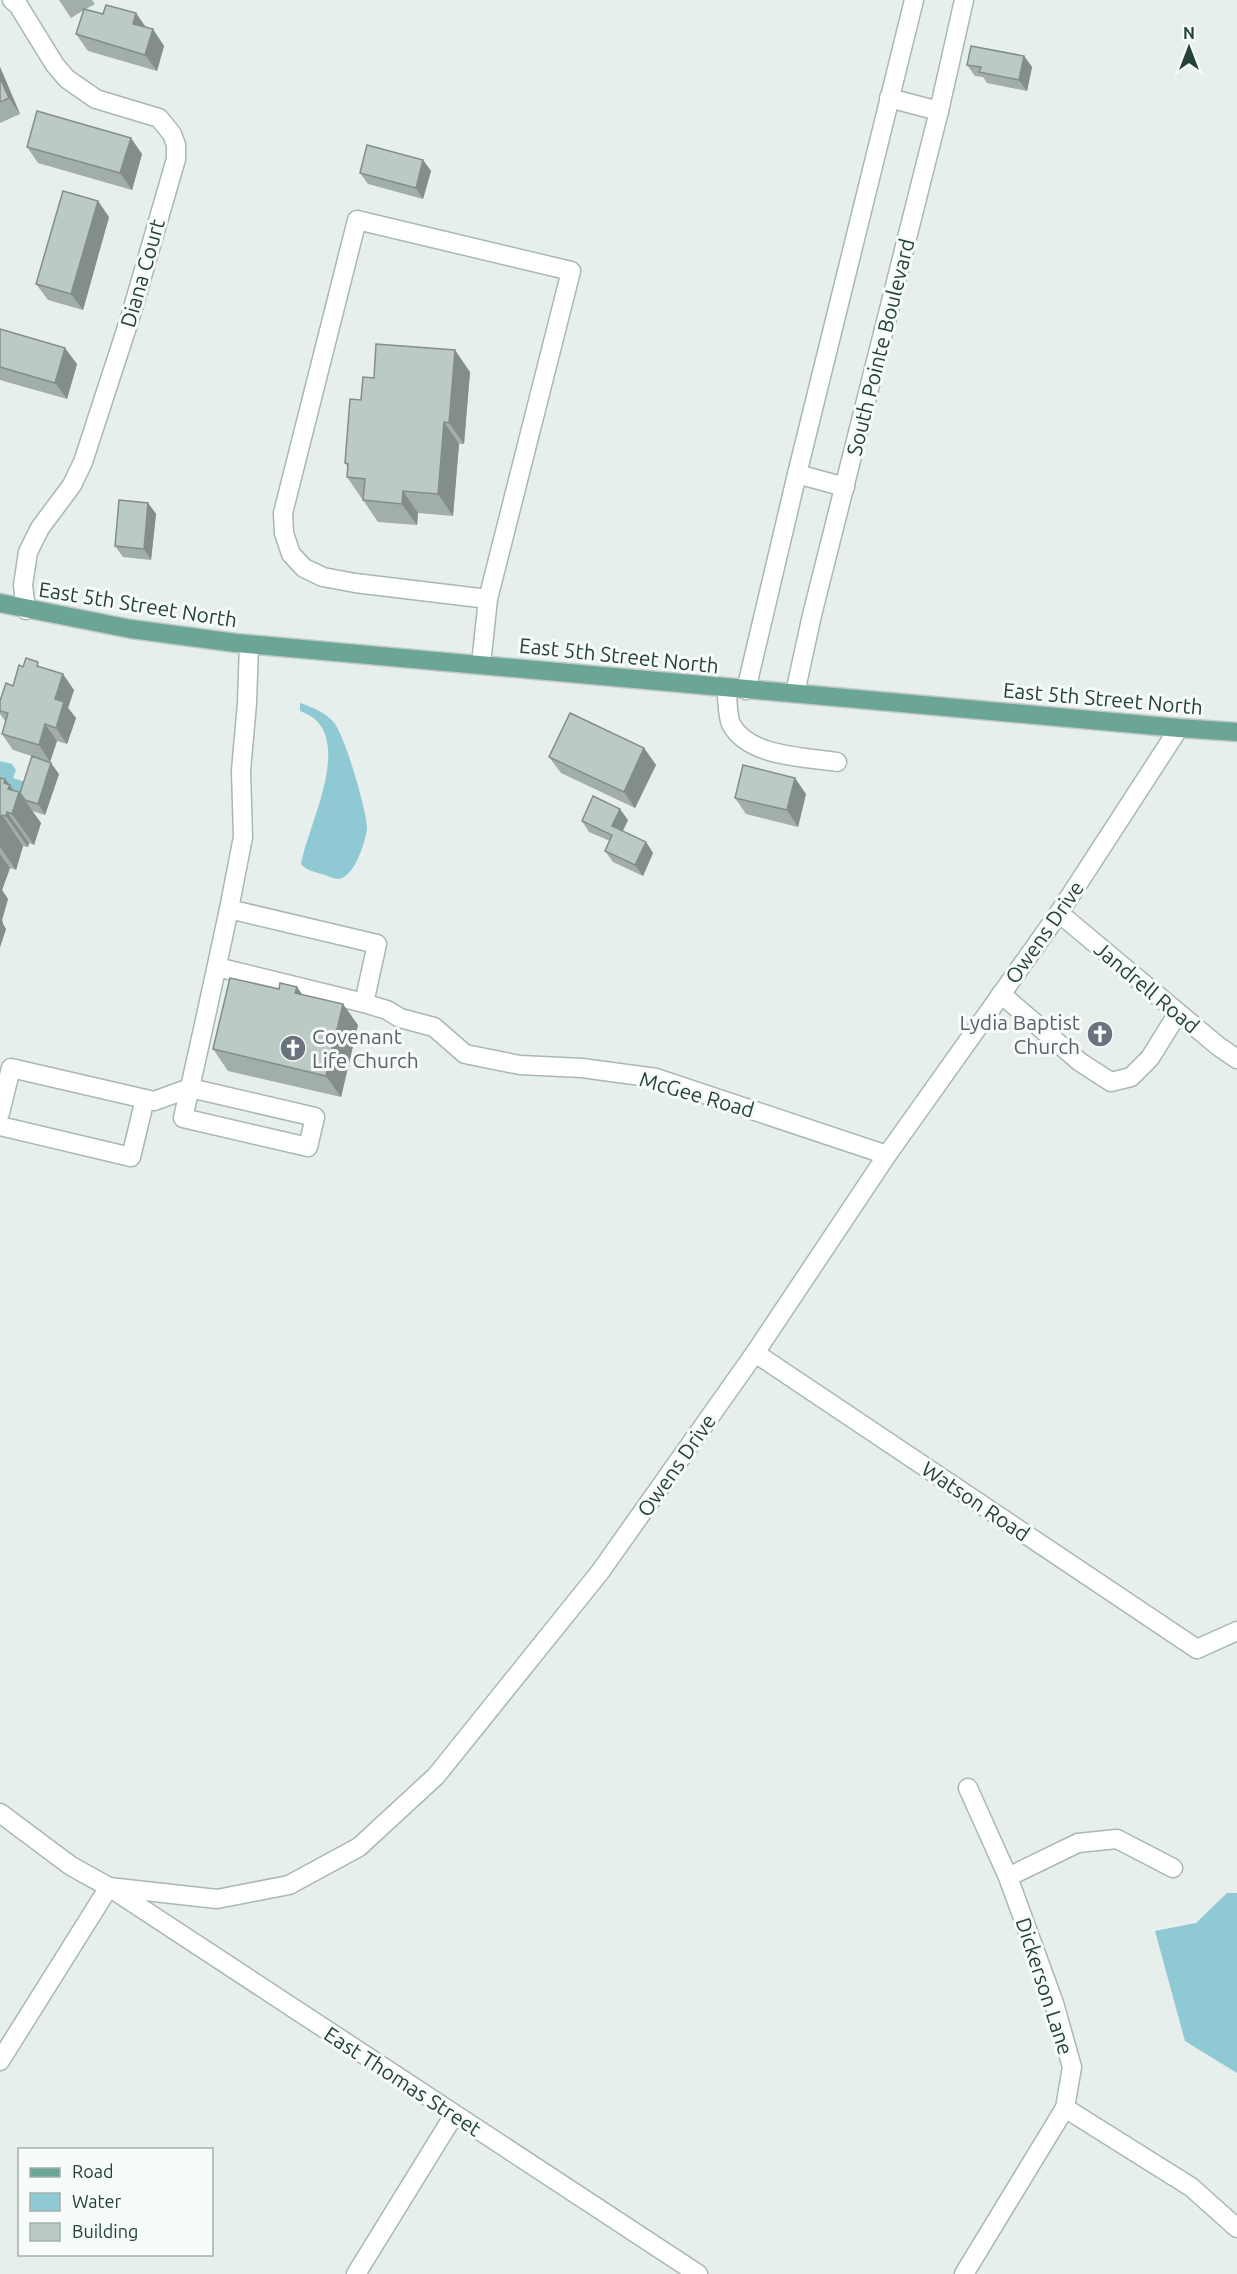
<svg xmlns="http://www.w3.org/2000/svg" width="1237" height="2274" viewBox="0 0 1237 2274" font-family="Ubuntu,sans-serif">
  <rect width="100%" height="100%" fill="#e6efeb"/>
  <!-- water -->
  <g fill="#8ec9d4">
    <path d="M 300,703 C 312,707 327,713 335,724 C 345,737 368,814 367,829 C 365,843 354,878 338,879 C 334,879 329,876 325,875 C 316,872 306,871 301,864 C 308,826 348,752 316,720 C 312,716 305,713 300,711 Z"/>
    <path d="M 0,761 L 12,764 L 16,770 L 13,778 L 25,782 L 26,802 L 0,799 Z"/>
    <path d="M 1227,1893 L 1237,1893 L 1237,2073 L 1185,2041 L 1155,1931 L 1196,1923 Z"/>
  </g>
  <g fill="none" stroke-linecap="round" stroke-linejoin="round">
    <defs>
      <g id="minor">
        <path d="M 12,0 L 18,5 L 55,65 L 67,79 L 96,99 L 159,118 L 172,134 L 176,145 L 176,159 L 130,318 L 83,462 L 72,485 L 40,528 L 28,552 L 23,585 L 26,610"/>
        <path d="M 889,98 L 939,111"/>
        <path d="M 797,474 L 845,487"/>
        <path d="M 249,644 L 247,703 L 241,771 L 243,837 L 229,909 L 377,944 L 364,1003 L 387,1010 L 400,1018 L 434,1027 L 465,1054 L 520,1065 L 582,1068 L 656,1078 L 887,1155"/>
        <path d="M 481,664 L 488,599 L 571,271 L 357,220 L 283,513 L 284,533 L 291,554 L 304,568 L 323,577 L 355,583 L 488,599"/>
        <path d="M 726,688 C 728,698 727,715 731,724 C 748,757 805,757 837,762"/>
        <path d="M 746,690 L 797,474 L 914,0"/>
        <path d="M 795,693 L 812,615 L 939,111 L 964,0"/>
        <path d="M 1059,913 L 1218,1046 L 1237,1059"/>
        <path d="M 217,967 L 364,1003"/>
        <path d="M 1001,994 L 1080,1062 L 1111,1082 L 1131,1077 L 1150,1058 L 1178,1013"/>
        <path d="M 0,1113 L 11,1068 L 154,1101 L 190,1088 L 315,1117 L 308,1147 L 183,1118 C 199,1049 214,979 229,909"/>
        <path d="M 0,1126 L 131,1157 L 145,1099"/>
        <path d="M 755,1353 L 1197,1649 L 1237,1631"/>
        <path d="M 0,1813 L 71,1866 L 109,1887 L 217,1899 L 289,1885 L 359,1847 L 436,1776 L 600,1572 L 755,1353 L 887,1155 L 1059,913 L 1179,728"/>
        <path d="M 1008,1877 L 1078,1843 L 1117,1839 L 1173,1868"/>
        <path d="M 0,2061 L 109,1887 L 698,2274"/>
        <path d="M 1065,2108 L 1191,2187 L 1237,2228"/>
        <path d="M 356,2274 L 454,2115"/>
        <path d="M 964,2274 L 1065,2108 L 1072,2067 L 1054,2003 L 1008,1877 L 968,1788"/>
      </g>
      <path id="major" d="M 0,603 L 131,629 L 236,643 L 1179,728 L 1237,732"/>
    </defs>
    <!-- minor casing -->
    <use href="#minor" stroke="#a8b8b2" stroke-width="21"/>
    <!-- major casing -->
    <use href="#major" stroke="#c2cac8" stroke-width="21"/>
    <!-- minor -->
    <use href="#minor" stroke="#fff" stroke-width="18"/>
    <!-- major -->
    <use href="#major" stroke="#6aa596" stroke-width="18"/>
  </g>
  <!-- wall -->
  <g fill="#a1aea9">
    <path d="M 59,0 L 92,0 L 95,4 L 86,9 L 103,14 L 136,13 L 146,27 L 164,46 L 157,71 L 88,51 L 76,34 L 84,10 L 71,18 Z"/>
    <path d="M 1024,56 L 1032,67 L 1027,91 L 987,83 L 983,77 L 975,76 L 967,65 Z"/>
    <path d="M 0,67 L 20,114 L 0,123 Z"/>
    <path d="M 27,147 L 142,154 L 132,190 L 38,163 Z"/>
    <path d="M 423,160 L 431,171 L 423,199 L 368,184 L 360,173 Z"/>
    <path d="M 109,217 L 83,310 L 48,300 L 36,284 Z"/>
    <path d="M 0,329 L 77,364 L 67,399 L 0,380 Z"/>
    <path d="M 470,372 L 464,444 L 459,444 L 453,516 L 418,513 L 417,525 L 378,522 L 363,500 L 364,499 L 362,499 L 347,477 L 348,467 L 345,463 L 361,400 L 374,378 Z"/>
    <path d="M 148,503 L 156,514 L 151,560 L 123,557 L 115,546 Z"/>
    <path d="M 23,667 L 41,667 L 74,690 L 68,708 L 76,718 L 67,744 L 57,741 L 50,762 L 13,750 L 2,734 L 6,722 L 0,714 L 0,701 L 13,686 Z"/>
    <path d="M 644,748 L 656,765 L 635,808 L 561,773 L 549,757 Z"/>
    <path d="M 59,774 L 45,815 L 32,811 L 41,823 L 34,845 L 29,843 L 28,847 L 23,846 L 16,870 L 10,868 L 2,890 L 8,899 L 2,920 L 3,923 L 3,924 L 6,929 L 0,947 L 0,778 L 5,779 L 14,790 L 19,792 L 20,793 Z"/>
    <path d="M 806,794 L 798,827 L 746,814 L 735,798 Z"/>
    <path d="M 628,820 L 622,831 L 646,842 L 653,853 L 643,876 L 613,862 L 605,851 L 610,841 L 589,832 L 582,821 Z"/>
    <path d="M 302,994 L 358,1025 L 341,1097 L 228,1071 L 213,1049 Z"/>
  </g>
  <!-- shaded-wall -->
  <g fill="#838d89">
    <path d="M 136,13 L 147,30 L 133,24 Z"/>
    <path d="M 153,29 L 164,46 L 157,71 L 145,55 Z"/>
    <path d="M 1024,56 L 1032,67 L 1027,91 L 1019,80 Z"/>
    <path d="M 0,67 L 20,114 L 9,98 L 0,78 Z"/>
    <path d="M 131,138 L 142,154 L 132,190 L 120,173 Z"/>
    <path d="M 423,160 L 431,171 L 423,199 L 416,188 Z"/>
    <path d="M 98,201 L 109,217 L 83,310 L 71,294 Z"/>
    <path d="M 65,348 L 77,364 L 67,399 L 55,383 Z"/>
    <path d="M 455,350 L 470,372 L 464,444 L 449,423 Z"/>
    <path d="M 444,422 L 459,444 L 453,516 L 438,494 Z"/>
    <path d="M 403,491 L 418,513 L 417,525 L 402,504 Z"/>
    <path d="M 148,503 L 156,514 L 151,560 L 144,549 Z"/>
    <path d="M 63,674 L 74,690 L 68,708 L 76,718 L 67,744 L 56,728 L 55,699 Z"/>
    <path d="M 45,724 L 57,741 L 50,762 L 39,745 Z"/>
    <path d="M 644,748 L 656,765 L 635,808 L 624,792 Z"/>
    <path d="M 51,763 L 59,774 L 45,815 L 38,804 Z"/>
    <path d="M 795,778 L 806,794 L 798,827 L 787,810 Z"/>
    <path d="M 5,779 L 18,796 L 19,792 L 41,823 L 34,845 L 12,814 L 4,783 Z"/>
    <path d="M 620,809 L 628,820 L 620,837 L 612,826 Z"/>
    <path d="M 7,812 L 29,843 L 28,847 L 6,816 Z"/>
    <path d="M 2,815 L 23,846 L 16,870 L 0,847 L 0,819 Z"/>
    <path d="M 646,842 L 653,853 L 643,876 L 635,865 Z"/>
    <path d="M 0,854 L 10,868 L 2,890 L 8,899 L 2,920 L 3,923 L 3,924 L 6,929 L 0,947 Z"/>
    <path d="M 297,987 L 312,1008 L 295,993 Z"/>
    <path d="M 343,1004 L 358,1025 L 341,1097 L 326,1076 Z"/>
  </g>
  <!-- building -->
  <g fill="#bbcac4" stroke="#838d89" stroke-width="1.5">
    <path d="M 106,5 L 136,13 L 133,24 L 153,29 L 145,55 L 76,34 L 84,9 L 103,14 Z"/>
    <path d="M 971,46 L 1024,56 L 1019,80 L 979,72 L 981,67 L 967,65 Z"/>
    <path d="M 0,78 L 9,98 L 0,102 Z"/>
    <path d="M 37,111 L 131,138 L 120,173 L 27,147 Z"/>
    <path d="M 367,145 L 423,160 L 416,188 L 360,173 Z"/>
    <path d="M 63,191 L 98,201 L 71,294 L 36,284 Z"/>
    <path d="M 0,329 L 65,348 L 55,383 L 0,367 Z"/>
    <path d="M 376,344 L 455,350 L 449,423 L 444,422 L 438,494 L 403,491 L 402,504 L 363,500 L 365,479 L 347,477 L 348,464 L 345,463 L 350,399 L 361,400 L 363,377 L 374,378 Z"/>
    <path d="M 119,500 L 148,503 L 144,549 L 115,546 Z"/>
    <path d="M 26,658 L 38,662 L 37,666 L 63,674 L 55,699 L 64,702 L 56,728 L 45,724 L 39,745 L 2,734 L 8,713 L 0,711 L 0,701 L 6,683 L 13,686 L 19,665 L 23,667 Z"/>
    <path d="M 570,713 L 644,748 L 624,792 L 549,757 Z"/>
    <path d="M 32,756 L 51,763 L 38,804 L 25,800 L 20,793 Z"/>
    <path d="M 743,765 L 795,778 L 787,810 L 735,798 Z"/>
    <path d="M 0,778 L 5,779 L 4,783 L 10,785 L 8,789 L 19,792 L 12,814 L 7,812 L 6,816 L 2,815 L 0,819 Z"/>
    <path d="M 593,796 L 620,809 L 612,826 L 646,842 L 635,865 L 605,851 L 612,835 L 582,821 Z"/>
    <path d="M 230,978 L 279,989 L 280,983 L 297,987 L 295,993 L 343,1004 L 326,1076 L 213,1049 Z"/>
  </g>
  <!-- icons -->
  <defs>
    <symbol id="church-disc" viewBox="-11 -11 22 22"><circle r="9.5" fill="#6b7280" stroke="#f7fbf9"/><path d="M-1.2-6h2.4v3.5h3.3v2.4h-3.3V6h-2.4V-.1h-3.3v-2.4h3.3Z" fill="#fff"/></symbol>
  </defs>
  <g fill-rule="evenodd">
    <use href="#church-disc" x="1085" y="1019" width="30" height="30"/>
    <use href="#church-disc" x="278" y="1033" width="30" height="30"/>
  </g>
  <g text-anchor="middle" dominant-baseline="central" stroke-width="6" stroke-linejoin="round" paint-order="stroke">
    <!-- street labels -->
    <g font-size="21" fill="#24423a" stroke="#f7fbf9">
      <text transform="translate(142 273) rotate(-74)">Diana Court</text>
      <text transform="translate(880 347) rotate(-76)">South Pointe Boulevard</text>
      <text transform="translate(138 604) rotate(9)">East 5th Street North</text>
      <text transform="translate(619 655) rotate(6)">East 5th Street North</text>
      <text transform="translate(1103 698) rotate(5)">East 5th Street North</text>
      <text transform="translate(1044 932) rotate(-55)">Owens Drive</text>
      <text transform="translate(1147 987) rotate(40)">Jandrell Road</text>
      <text transform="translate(697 1094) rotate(16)">McGee Road</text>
      <text transform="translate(676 1465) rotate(-55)">Owens Drive</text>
      <text transform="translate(976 1501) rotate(34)">Watson Road</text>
      <text transform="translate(1045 1986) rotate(72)">Dickerson Lane</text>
      <text transform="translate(403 2081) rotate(33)">East Thomas Street</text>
    </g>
    <!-- worship labels -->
    <g font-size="21" fill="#5b616d" stroke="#f7fbf9" text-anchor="end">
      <text x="1080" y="1022">Lydia Baptist<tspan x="1080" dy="24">Church</tspan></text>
      <text x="312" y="1036" text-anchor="start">Covenant<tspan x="312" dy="24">Life Church</tspan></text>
    </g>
  </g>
  <!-- legend -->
  <rect x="18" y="2148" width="195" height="108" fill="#f7fbf9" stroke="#a3b1ad" stroke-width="1.5"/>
  <rect x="30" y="2168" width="30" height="9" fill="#6aa596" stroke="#a3b1ad" stroke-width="1.5"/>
  <text x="72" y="2178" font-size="18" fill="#24423a">Road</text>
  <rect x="30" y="2193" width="30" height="18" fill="#8ec9d4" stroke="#a3b1ad" stroke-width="1.5"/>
  <text x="72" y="2208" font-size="18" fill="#24423a">Water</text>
  <rect x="30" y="2223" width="30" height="18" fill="#bbcac4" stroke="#a3b1ad" stroke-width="1.5"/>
  <text x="72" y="2238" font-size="18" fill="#24423a">Building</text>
  <!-- north arrow -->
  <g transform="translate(1189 48)" stroke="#f7fbf9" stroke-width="4.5" paint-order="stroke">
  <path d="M0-4.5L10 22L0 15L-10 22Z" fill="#24423a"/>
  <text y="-9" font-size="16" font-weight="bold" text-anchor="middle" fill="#24423a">N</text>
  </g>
</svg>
